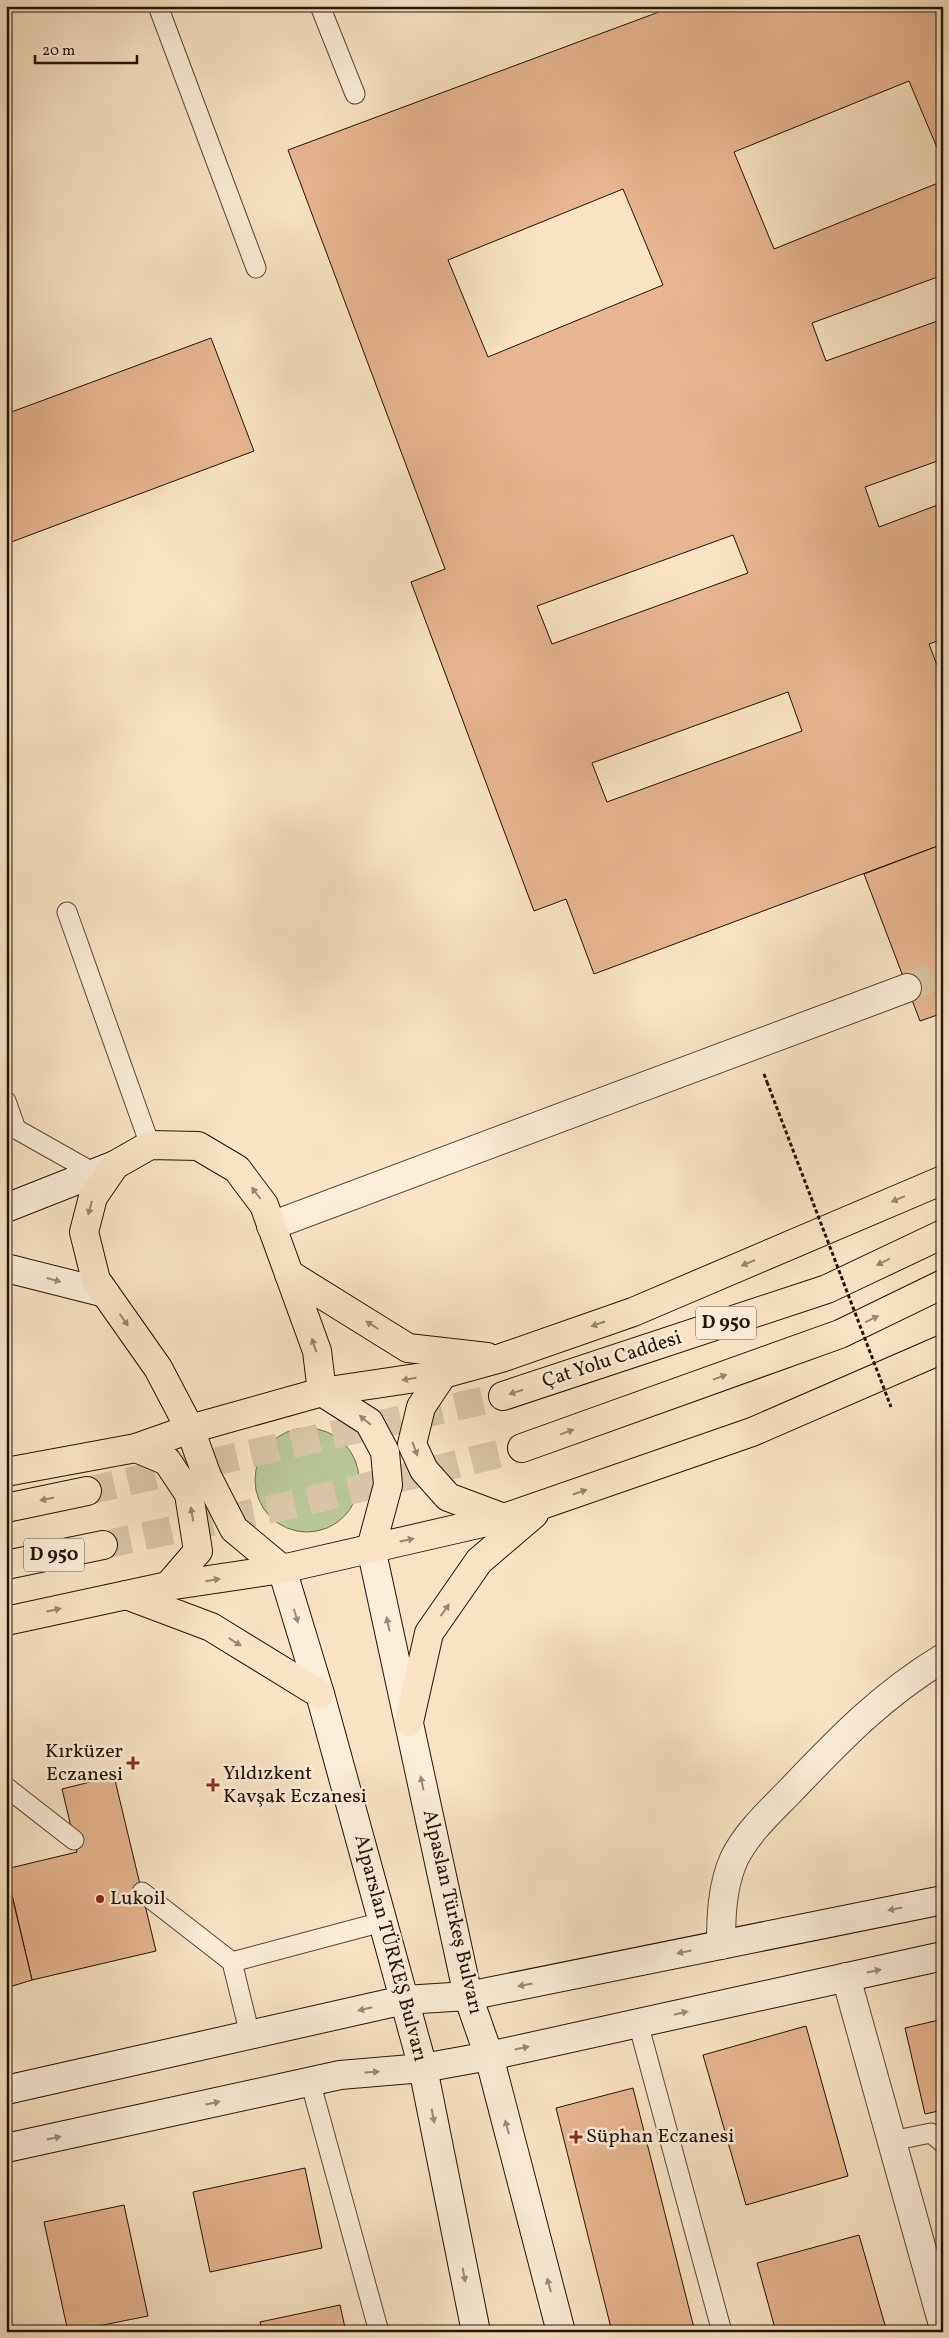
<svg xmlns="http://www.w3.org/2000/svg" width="949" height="2338" viewBox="0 0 949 2338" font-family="Vollkorn,serif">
  <rect width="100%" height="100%" fill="#f8e4c4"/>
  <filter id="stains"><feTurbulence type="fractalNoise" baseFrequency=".004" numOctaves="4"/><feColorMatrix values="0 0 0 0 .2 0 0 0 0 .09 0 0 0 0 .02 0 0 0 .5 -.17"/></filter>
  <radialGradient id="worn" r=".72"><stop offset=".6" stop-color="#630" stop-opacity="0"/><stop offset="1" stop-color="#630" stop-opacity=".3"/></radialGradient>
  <!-- green -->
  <circle fill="#b8c597" stroke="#6d6c51" cx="307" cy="1480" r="52"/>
  <!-- building -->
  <g fill="#e7b68e" stroke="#22140b" fill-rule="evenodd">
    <path d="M 675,6 L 943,6 L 943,162 L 909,81 L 734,152 L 774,249 L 943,181 L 943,275 L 812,323 L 826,361 L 943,319 L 943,459 L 865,487 L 879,527 L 943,503 L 943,639 L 929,644 L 943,681 L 943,844 L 594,974 L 566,899 L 534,911 L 411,582 L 445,569 L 288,150 ZM 623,189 L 663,285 L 488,357 L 448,260 ZM 733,535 L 748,573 L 552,644 L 537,606 ZM 788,692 L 802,731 L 607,802 L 592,763 Z"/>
    <path d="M 211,338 L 254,451 L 6,544 L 6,414 Z"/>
    <path d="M 943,844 L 943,1013 L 920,1021 L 864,874 Z"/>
    <path d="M 114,1776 L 156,1951 L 32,1980 L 6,1869 L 77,1852 L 62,1789 Z"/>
    <path d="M 6,1871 L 32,1980 L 6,1988 Z"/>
    <path d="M 943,2019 L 943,2110 L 925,2114 L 905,2028 Z"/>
    <path d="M 806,2026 L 848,2176 L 746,2205 L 703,2055 Z"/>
    <path d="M 633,2088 L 695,2332 L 612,2332 L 556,2108 Z"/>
    <path d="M 305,2168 L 322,2248 L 210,2272 L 193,2192 Z"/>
    <path d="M 124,2205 L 148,2316 L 68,2332 L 44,2222 Z"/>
    <path d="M 859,2235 L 887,2332 L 776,2332 L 757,2263 Z"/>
    <path d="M 340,2305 L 346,2332 L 263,2332 L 260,2322 Z"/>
  </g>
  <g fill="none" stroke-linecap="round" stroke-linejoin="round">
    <!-- street-tunnel -->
    <path stroke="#d8c5a8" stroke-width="28" stroke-dasharray="28 14" stroke-linecap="butt" d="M 907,988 L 943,973"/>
    <!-- highway-tunnel -->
    <g stroke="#d8c5a8" stroke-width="28" stroke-dasharray="28 14" stroke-linecap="butt">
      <path d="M 87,1491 L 503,1396"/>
      <path d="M 103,1545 L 304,1502 L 522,1448"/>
    </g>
    <defs>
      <g id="lane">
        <path d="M 158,6 L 256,268"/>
        <path d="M 320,6 L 355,94"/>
        <path d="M 67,912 L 150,1145"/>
        <path d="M 6,1101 L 16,1129"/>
        <path d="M 6,1127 L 16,1129 L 94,1173"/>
        <path d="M 6,1787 L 74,1840"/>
        <path d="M 142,1892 L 232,1962"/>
        <path d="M 638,2023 L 722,2332"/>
        <path d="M 250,2035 L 232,1962 L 382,1922"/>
        <path d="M 310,2081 L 379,2332"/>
        <path d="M 891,2141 L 931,2133 L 943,2143"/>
      </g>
      <g id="street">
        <path d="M 271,1226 L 907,988"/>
        <path d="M 721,1945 C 721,1916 722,1886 734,1859 C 747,1832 771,1811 792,1789 C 841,1738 882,1695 943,1658"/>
        <path d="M 846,1977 L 943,2325"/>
      </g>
      <g id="secondary">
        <path d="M 6,1208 L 115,1165"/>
        <path d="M 6,1268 L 105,1293"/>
        <path d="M 371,1548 L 468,1996 L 489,2056 L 561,2332"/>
        <path d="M 282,1569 L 320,1694 L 423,2068 L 476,2332"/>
        <path d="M 6,2090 L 404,2000 L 468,1996 L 943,1900"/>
        <path d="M 6,2148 L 340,2075 L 423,2068 L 489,2056 L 943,1956"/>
      </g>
      <g id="highway">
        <path d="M 289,1274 L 408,1348 L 487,1357"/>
        <path d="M 443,1374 L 421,1407 L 412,1444 L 424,1470 L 448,1497 L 504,1518"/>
        <path d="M 503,1396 L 827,1289 L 943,1234"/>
        <path d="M 136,1448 L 167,1461 L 189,1494 L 198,1551 L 168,1586"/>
        <path d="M 522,1448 L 840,1334 L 943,1284"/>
        <path d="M 6,1472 L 136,1448 L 190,1429 L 322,1392 L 443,1374 L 501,1358 L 633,1312 L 943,1180"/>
        <path d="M 6,1508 L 87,1491"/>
        <path d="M 6,1565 L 103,1545"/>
        <path d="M 282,1569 L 234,1529 L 207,1476 L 190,1429 L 158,1368 L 96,1280 L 84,1232 L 93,1197 L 115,1165 L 150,1145 L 198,1146 L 237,1169 L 264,1205 L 317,1351 L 322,1392 L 369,1422 L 385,1452 L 388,1485 L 371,1548"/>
        <path d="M 126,1595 L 211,1627 L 320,1694"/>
        <path d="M 6,1621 L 168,1586 L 282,1569 L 504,1518 L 752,1432 L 943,1349"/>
        <path d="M 409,1722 L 429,1633 L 479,1561 L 534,1514"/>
      </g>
    </defs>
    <!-- lane casing -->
    <use href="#lane" stroke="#584839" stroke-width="21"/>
    <!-- street casing -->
    <use href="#street" stroke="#584839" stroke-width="30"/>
    <!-- secondary casing -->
    <use href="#secondary" stroke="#22140b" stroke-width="30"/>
    <!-- highway casing -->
    <use href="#highway" stroke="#22140b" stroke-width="30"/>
    <!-- path -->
    <path stroke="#22140b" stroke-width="3" stroke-dasharray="4 2.5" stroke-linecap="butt" d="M 764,1074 L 767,1082"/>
    <!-- lane -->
    <use href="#lane" stroke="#faedd9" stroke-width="19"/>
    <!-- street -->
    <use href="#street" stroke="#faedd9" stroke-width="28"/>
    <!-- secondary -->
    <use href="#secondary" stroke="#faedd9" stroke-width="28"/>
    <!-- highway -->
    <use href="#highway" stroke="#f8e4c4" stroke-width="28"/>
    <!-- path-bridge -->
    <path stroke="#22140b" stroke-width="3" stroke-dasharray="4 2.5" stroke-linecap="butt" d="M 767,1082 L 891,1407"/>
  </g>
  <!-- one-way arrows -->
  <defs><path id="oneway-solid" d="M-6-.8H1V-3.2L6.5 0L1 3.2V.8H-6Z" transform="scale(1.25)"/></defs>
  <g fill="#988671">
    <use href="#oneway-solid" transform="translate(256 1193) rotate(-127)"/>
    <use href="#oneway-solid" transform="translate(898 1199) rotate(157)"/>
    <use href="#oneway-solid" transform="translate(90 1208) rotate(105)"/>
    <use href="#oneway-solid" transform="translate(883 1262) rotate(154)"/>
    <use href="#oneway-solid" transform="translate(748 1263) rotate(157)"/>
    <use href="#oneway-solid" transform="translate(872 1319) rotate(-26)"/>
    <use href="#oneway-solid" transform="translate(124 1320) rotate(55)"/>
    <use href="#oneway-solid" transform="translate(598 1324) rotate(161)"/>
    <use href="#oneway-solid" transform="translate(372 1325) rotate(-148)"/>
    <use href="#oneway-solid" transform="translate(314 1345) rotate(-109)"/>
    <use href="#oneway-solid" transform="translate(720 1377) rotate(-20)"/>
    <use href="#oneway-solid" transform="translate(409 1379) rotate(171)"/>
    <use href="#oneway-solid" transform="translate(516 1392) rotate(162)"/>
    <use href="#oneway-solid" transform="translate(365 1420) rotate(-140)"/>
    <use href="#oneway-solid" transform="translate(567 1432) rotate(-20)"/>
    <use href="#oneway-solid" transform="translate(415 1449) rotate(70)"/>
    <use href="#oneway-solid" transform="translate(580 1492) rotate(-19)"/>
    <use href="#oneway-solid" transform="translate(47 1499) rotate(168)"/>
    <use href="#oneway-solid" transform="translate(192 1514) rotate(-100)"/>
    <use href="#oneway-solid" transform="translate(407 1540) rotate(-12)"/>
    <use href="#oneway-solid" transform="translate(213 1580) rotate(-9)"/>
    <use href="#oneway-solid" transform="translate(54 1610) rotate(-12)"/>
    <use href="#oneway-solid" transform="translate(445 1610) rotate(-55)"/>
    <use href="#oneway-solid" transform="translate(235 1642) rotate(32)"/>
  </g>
  <g fill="#998b7c">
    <use href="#oneway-solid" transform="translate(54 1280) rotate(15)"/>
    <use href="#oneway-solid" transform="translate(296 1616) rotate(73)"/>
    <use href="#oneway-solid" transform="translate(388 1624) rotate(-102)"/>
    <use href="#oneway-solid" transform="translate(422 1783) rotate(-102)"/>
    <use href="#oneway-solid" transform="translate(895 1909) rotate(169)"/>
    <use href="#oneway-solid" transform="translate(684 1952) rotate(169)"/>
    <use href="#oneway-solid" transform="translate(874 1971) rotate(-12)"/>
    <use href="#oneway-solid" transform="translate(525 1985) rotate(169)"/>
    <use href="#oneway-solid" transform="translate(365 2009) rotate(167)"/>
    <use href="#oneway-solid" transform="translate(681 2013) rotate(-13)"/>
    <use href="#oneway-solid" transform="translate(522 2048) rotate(-12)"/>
    <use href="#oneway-solid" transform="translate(372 2072) rotate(-4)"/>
    <use href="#oneway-solid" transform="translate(213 2103) rotate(-12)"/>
    <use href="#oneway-solid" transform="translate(433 2116) rotate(79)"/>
    <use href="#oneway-solid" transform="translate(507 2127) rotate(-105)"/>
    <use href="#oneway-solid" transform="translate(54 2138) rotate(-12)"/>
    <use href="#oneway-solid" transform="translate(464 2275) rotate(79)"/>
    <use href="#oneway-solid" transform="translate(549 2285) rotate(-105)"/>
  </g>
  <!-- markers -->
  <g fill="#8f2418" stroke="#faedd9" stroke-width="2">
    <path d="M130.5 1755.5h5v5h5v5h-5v5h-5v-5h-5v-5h5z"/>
    <path d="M210.5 1777.5h5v5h5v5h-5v5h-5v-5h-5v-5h5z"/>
    <circle cx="100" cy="1899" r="5"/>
    <path d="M573.5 2129.5h5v5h5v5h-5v5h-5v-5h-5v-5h5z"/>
  </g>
  <g text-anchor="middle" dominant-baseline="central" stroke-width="5" stroke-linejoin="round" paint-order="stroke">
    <!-- shield labels -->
    <g fill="#faedd9" stroke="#635549" stroke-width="1">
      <rect x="696" y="1306.5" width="60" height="33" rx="4"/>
      <rect x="24" y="1538.5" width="60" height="33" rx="4"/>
    </g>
    <g font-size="19" font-weight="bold" fill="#22140b">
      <text x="726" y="1323">D 950</text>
      <text x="54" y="1555">D 950</text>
    </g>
    <!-- street labels -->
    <g font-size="20" fill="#22140b" stroke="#faedd9">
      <text transform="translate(612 1360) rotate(-18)">Çat Yolu Caddesi</text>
      <text transform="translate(452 1912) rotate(77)">Alpaslan Türkeş Bulvarı</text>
      <text transform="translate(390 1948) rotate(75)">Alparslan TÜRKEŞ Bulvarı</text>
    </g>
    <!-- poi labels -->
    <g font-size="20" fill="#22140b" stroke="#faedd9" text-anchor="start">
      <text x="123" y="1752" text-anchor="end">Kırküzer<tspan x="123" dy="23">Eczanesi</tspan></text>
      <text x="223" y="1774">Yıldızkent<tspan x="223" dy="23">Kavşak Eczanesi</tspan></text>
      <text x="110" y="1899">Lukoil</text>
      <text x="586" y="2137">Süphan Eczanesi</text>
    </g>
  </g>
  <!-- margin -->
  <rect width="949" height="2338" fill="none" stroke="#f8e4c4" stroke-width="25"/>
  <rect x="8" y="8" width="934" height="2323" fill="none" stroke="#22140b" stroke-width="2.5"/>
  <rect x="12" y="12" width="924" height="2313" fill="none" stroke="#22140b"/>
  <!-- scale -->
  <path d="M35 55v8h102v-8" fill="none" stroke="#22140b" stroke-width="2.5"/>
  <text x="42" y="55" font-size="15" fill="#22140b" stroke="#faedd9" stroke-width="4" paint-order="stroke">20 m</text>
  <rect width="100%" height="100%" filter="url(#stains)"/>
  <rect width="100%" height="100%" fill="url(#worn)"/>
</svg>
